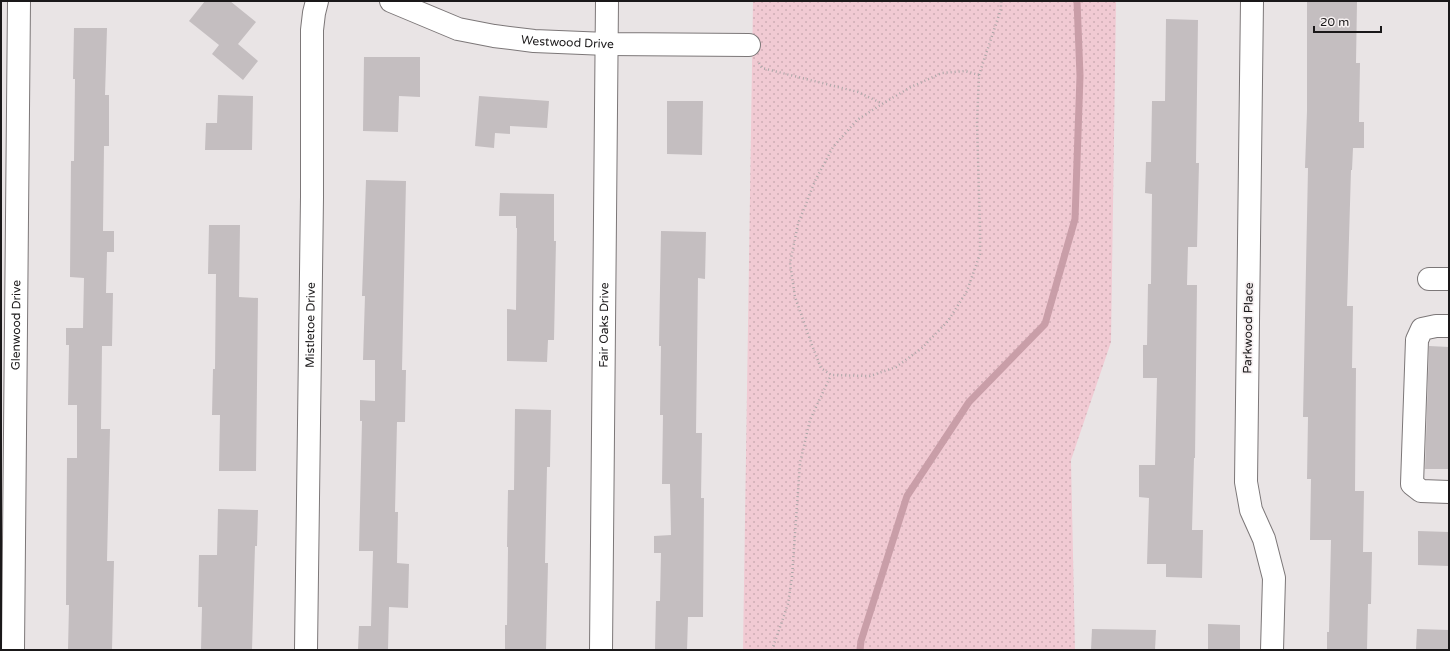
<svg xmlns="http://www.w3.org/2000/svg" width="1450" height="651" viewBox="0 0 1450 651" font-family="'Varela Round',sans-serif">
  <defs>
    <pattern id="green-dots" width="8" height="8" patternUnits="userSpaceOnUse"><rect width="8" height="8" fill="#f1cad3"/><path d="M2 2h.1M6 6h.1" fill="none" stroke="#ceadb5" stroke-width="1.8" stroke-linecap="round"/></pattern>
  </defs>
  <rect width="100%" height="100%" fill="#e9e4e5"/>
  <!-- green -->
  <path fill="url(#green-dots)" d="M 753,1 L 1116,1 L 1111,342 L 1071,460 L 1075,650 L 743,650 Z"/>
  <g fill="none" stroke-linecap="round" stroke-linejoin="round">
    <!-- stream -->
    <path stroke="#c99ea8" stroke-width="7" d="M 860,650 L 861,641 L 907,496 L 969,402 L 1045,324 L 1075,219 L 1080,76 L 1077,1"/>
  </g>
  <!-- building -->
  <g fill="#c4bec0">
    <path d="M 205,1 L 230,1 L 256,22 L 238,44 L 258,61 L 243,80 L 212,54 L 219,45 L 189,21 Z"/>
    <path d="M 1307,2 L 1357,2 L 1356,63 L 1360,63 L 1359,122 L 1364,122 L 1364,148 L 1353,148 L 1352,170 L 1351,170 L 1347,306 L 1353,306 L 1352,368 L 1356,368 L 1355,491 L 1364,491 L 1363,552 L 1372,552 L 1371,604 L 1368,604 L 1367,650 L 1327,650 L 1327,632 L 1329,632 L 1331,540 L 1310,540 L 1311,479 L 1307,479 L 1308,417 L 1303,417 L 1308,168 L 1305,168 L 1307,111 Z"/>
    <path d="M 1166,19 L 1198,20 L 1196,163 L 1199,163 L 1197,247 L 1188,247 L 1187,285 L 1197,285 L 1195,458 L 1194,458 L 1192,530 L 1203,530 L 1202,578 L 1166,577 L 1166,564 L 1147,564 L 1149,498 L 1139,497 L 1139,465 L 1155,465 L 1157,378 L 1143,378 L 1143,345 L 1147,345 L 1148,284 L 1151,284 L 1152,194 L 1145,193 L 1146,162 L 1151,162 L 1152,101 L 1165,101 Z"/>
    <path d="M 74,28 L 107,28 L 105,95 L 109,95 L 109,146 L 104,146 L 103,231 L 114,231 L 114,252 L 107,252 L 106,293 L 113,293 L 112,346 L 102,346 L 101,429 L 110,429 L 107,561 L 114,561 L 112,650 L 68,650 L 69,605 L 66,605 L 67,458 L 77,458 L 77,405 L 68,405 L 69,345 L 66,345 L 66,328 L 83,328 L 84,278 L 70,277 L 71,161 L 74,161 L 75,79 L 73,79 Z"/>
    <path d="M 364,57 L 420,57 L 420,97 L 399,96 L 398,132 L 363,131 Z"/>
    <path d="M 218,95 L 253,96 L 252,150 L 205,150 L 206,123 L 217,123 Z"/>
    <path d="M 479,96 L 549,101 L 547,128 L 510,126 L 510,134 L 495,133 L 494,148 L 475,146 Z"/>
    <path d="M 667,101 L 703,101 L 702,155 L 667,154 Z"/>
    <path d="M 366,180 L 406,181 L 402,370 L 406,370 L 405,422 L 397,422 L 395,512 L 398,512 L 397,563 L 409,564 L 408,608 L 389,607 L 388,650 L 358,650 L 359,626 L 371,626 L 373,551 L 359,551 L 362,421 L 360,421 L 360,400 L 375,401 L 375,360 L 363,360 L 365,296 L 362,296 Z"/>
    <path d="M 500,193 L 554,194 L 554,241 L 556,241 L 554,340 L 548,340 L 547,362 L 507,361 L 507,309 L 516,310 L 517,228 L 516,228 L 516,216 L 499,216 Z"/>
    <path d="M 209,225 L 240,225 L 239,297 L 258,298 L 256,471 L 219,471 L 220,415 L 212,415 L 213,369 L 215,369 L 216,274 L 208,274 Z"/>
    <path d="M 661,231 L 706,232 L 705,279 L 698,278 L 696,433 L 702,433 L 701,498 L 704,498 L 703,617 L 688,617 L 687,650 L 655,650 L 656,601 L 660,601 L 661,553 L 654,553 L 654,536 L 671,535 L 670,484 L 662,484 L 663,415 L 660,415 L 661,346 L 659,346 Z"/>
    <path d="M 1429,346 L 1449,347 L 1449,469 L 1425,469 Z"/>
    <path d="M 515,409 L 551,410 L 550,467 L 547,467 L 545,563 L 548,563 L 546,650 L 505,650 L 505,625 L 507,625 L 508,547 L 507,547 L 508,490 L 514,490 Z"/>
    <path d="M 218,509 L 258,510 L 257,546 L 255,546 L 252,650 L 201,650 L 202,607 L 198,607 L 199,555 L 217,555 Z"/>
    <path d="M 1418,531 L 1449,532 L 1449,566 L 1418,565 Z"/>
    <path d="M 1208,624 L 1240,625 L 1240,650 L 1208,650 Z"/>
    <path d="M 1092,629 L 1156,630 L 1155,650 L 1091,650 Z"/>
    <path d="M 1417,629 L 1449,630 L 1449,650 L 1416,650 Z"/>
  </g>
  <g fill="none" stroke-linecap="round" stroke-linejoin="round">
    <defs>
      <g id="minor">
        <path id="s1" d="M 391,1 L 458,29 L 494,36 L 534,41 L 607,44 L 749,45"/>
        <path d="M 1252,1 L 1246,482 L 1251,510 L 1264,539 L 1274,578 L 1272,650"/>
        <path d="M 1429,279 L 1449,279"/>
        <path d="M 1449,326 L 1436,326 L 1422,329 L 1417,340 L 1412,484 L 1421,491 L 1449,492"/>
        <path id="s2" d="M 13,650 L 19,1"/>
        <path id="s3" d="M 306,650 L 312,197 L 312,30 L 314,13 L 317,1"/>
        <path id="s4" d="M 601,650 L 607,1"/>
      </g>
    </defs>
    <!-- minor casing -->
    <use href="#minor" stroke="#7c7778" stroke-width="24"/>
    <!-- path -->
    <g stroke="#aaa6a7" stroke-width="2.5" stroke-dasharray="1 3" stroke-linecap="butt">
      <path d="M 759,63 L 762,68 L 858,92 L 881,103"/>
      <path d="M 979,75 L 965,71 L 942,73 L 911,87 L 882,104 L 857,120 L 833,147 L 815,181 L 798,224 L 790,263 L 795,297 L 812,345 L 821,368 L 831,375 L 870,376 L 896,367 L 922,348 L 948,321 L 967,291 L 980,254 L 980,228 L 977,123 L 979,75 L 1001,9 L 1001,1"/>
      <path d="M 772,650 L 788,604 L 792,577 L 800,463 L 810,420 L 831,375"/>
    </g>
    <!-- minor -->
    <use href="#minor" stroke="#fff" stroke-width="22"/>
  </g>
  <g text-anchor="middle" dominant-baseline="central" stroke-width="3.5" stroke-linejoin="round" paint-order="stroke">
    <!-- street labels -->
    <g font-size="12" fill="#1a1819" stroke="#f7f1f2">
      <text stroke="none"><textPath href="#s1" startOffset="183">Westwood Drive</textPath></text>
      <text stroke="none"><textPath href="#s3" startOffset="325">Mistletoe Drive</textPath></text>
      <text stroke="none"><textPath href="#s4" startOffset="325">Fair Oaks Drive</textPath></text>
      <text stroke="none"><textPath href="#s2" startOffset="325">Glenwood Drive</textPath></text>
      <text transform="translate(1248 328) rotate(-89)">Parkwood Place</text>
    </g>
  </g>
  <!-- border -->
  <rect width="1450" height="651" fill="none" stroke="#1a1819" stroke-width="4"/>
  <!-- scale -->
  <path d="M1314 26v6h67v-6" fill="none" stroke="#1a1819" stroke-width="2"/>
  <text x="1320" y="26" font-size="12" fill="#1a1819" stroke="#f7f1f2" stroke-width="3" paint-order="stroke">20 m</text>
</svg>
